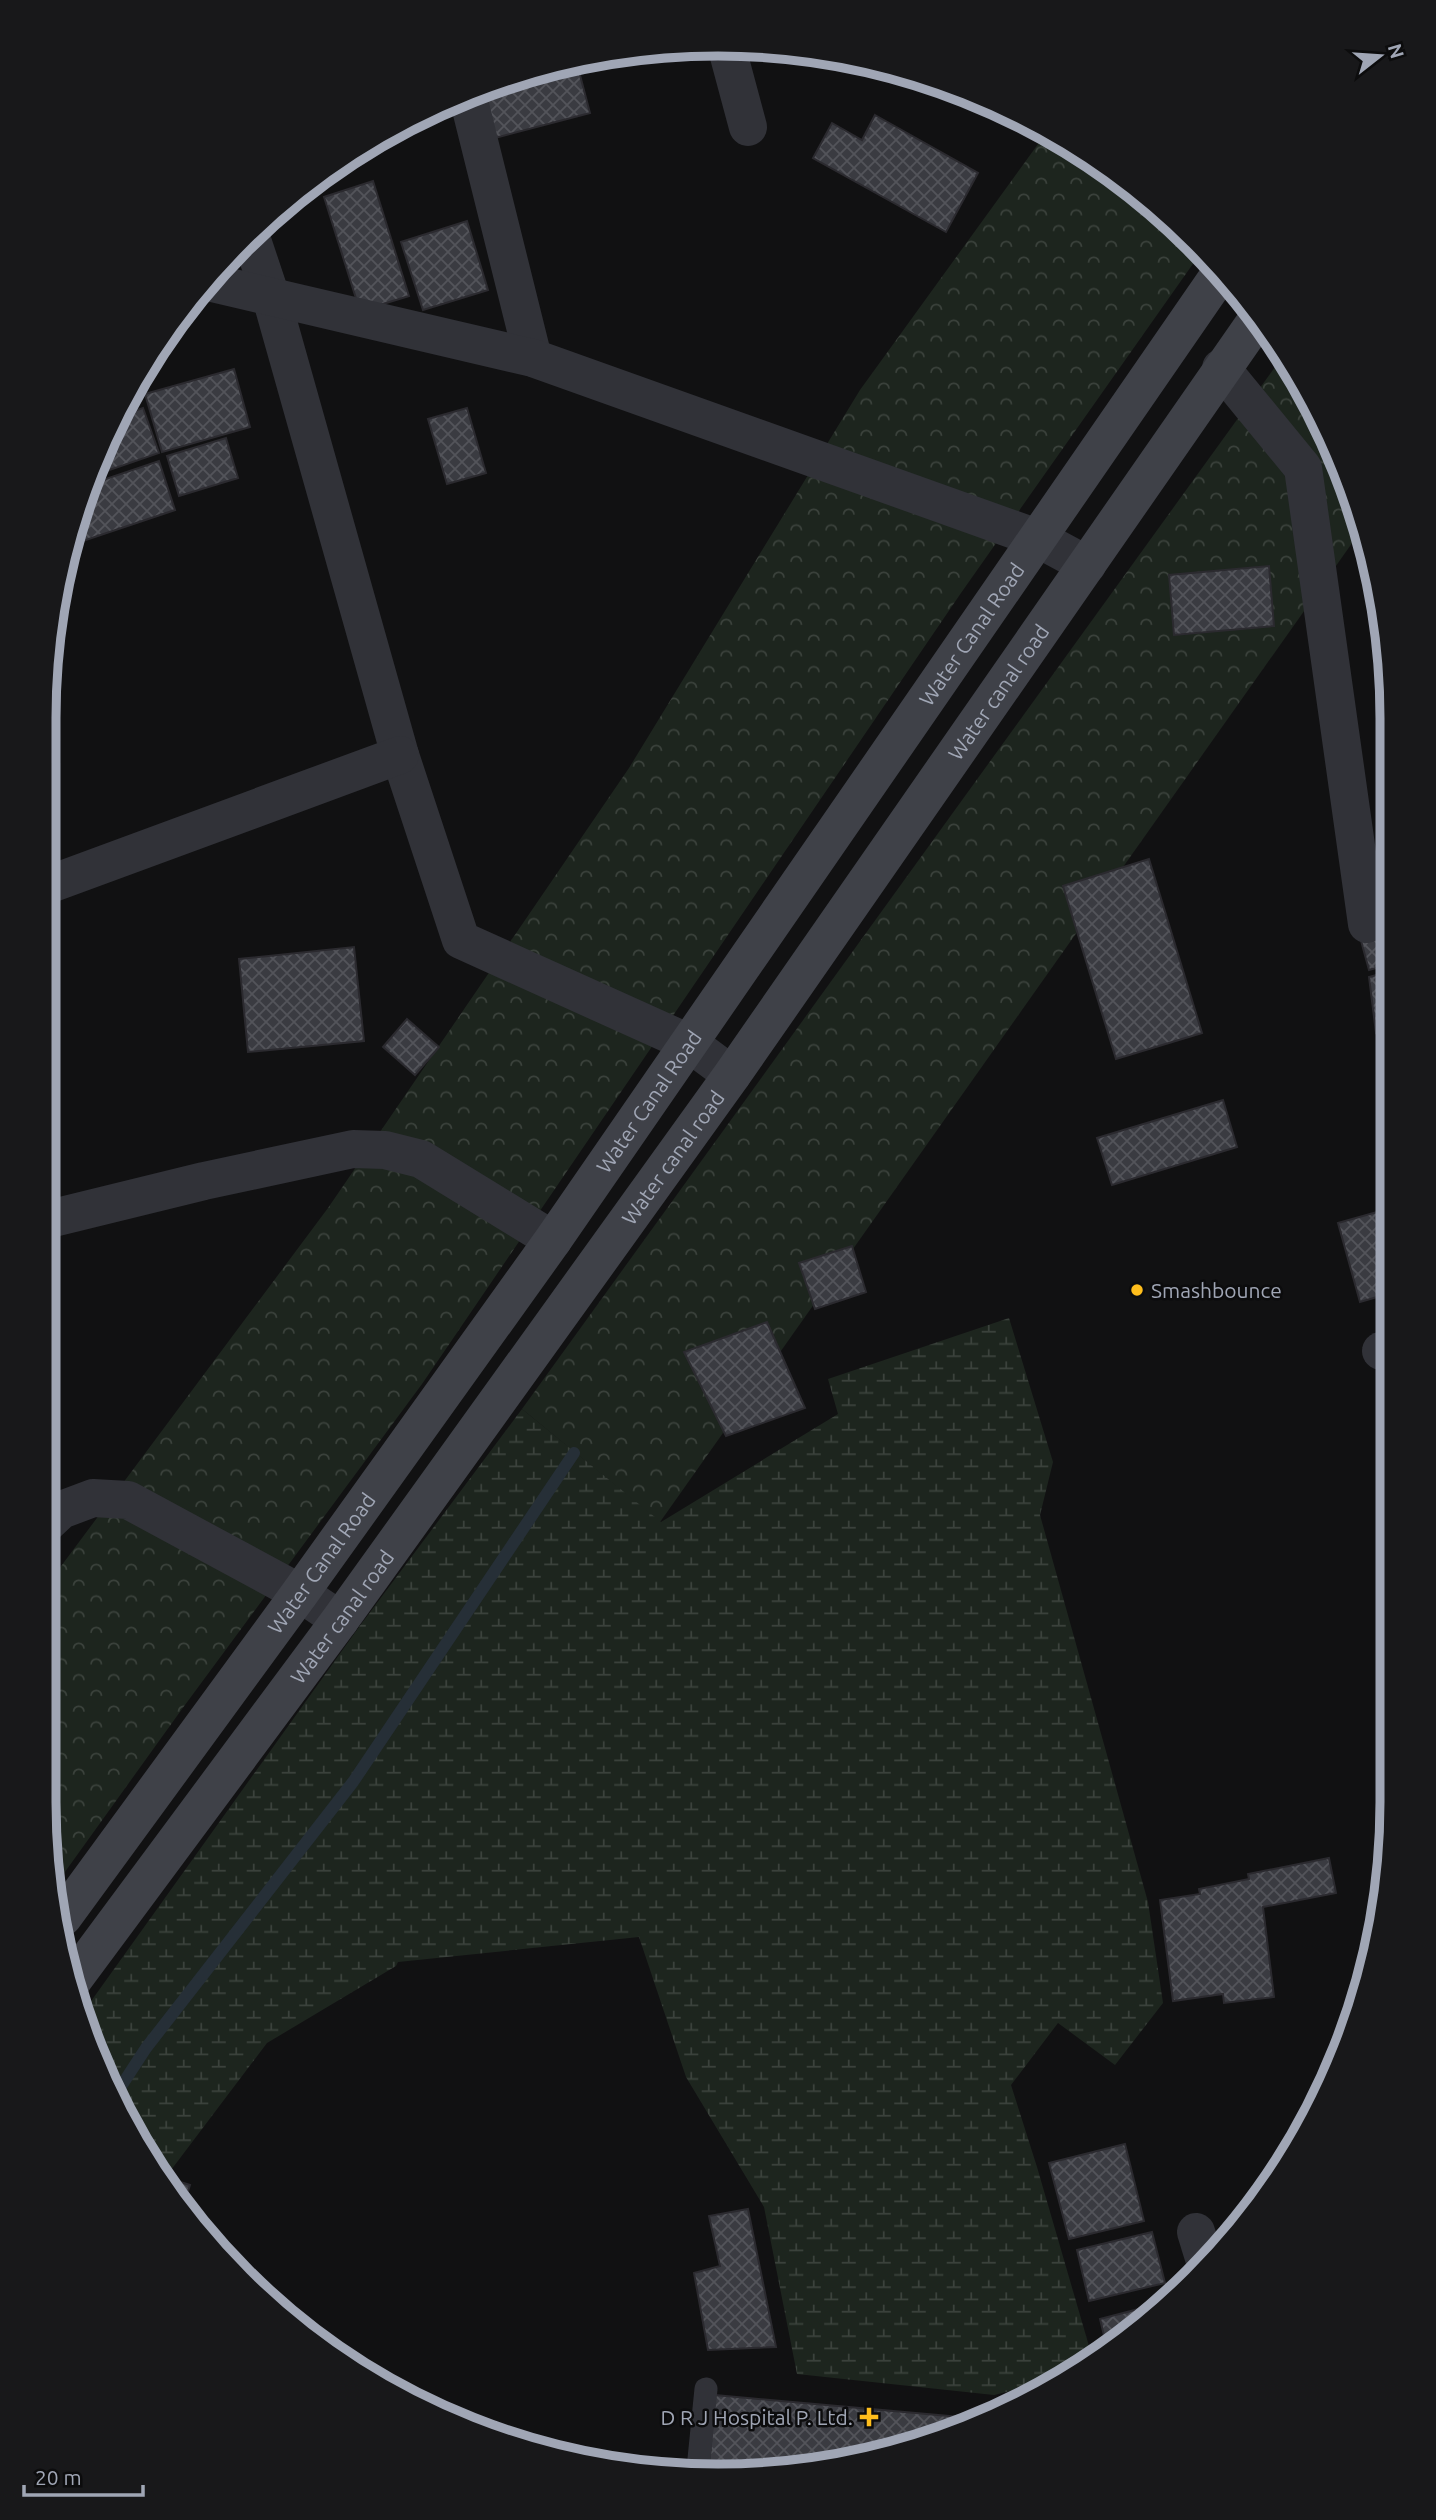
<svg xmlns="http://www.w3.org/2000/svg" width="1436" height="2520" viewBox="0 0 1436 2520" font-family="Ubuntu,sans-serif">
  <defs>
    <pattern id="forest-crowns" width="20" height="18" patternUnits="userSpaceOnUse" patternTransform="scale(1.75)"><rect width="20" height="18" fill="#1d251e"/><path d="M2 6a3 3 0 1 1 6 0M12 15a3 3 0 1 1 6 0" fill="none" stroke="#3b423c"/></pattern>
    <pattern id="wetland-marsh" width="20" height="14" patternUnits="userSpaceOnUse" patternTransform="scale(1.75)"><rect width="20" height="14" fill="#1d251e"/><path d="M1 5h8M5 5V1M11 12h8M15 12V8" fill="none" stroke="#3b423c"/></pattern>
    <pattern id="building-cross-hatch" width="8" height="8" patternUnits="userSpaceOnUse" patternTransform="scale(1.75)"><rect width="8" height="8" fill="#3a3b41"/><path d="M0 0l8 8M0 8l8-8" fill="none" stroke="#53545a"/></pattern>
  </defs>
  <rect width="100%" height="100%" fill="#111112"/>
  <!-- forest -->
  <g fill="url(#forest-crowns)">
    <path d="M 1046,133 L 1092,157 L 1195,242 L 1202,251 L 961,593 L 422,1384 L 182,1709 L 57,1883 L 44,1802 L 44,1589 L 328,1208 L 629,768 L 860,390 Z"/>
    <path d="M 1283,356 L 1302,381 L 1357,502 L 1362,529 L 660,1522 L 522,1409 Z"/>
  </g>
  <!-- wetland -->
  <path fill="url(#wetland-marsh)" d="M 1009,1318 L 1053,1462 L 1040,1515 L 1148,1902 L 1163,2003 L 1115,2065 L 1058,2023 L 1011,2085 L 1037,2167 L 1091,2353 L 1044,2383 L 994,2395 L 797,2374 L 764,2207 L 686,2077 L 639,1937 L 398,1962 L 396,1966 L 267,2043 L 165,2178 L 79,2018 L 359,1627 L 522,1409 L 661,1522 L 838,1414 L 828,1379 Z"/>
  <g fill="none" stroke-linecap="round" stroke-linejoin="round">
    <!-- stream -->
    <path stroke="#262f37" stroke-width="12" d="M 118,2091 L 146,2048 L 353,1782 L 574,1453"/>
  </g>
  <!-- building -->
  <g fill="url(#building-cross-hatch)" stroke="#2b2a2f" stroke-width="2">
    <path d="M 576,60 L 590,113 L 495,138 L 482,89 Z"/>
    <path d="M 442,105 L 444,111 L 410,122 Z"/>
    <path d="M 875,115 L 978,173 L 946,232 L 813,158 L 832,123 L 862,140 Z"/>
    <path d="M 373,181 L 409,296 L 360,311 L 324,197 Z"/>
    <path d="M 467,221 L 488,290 L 423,310 L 401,242 Z"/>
    <path d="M 234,369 L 250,427 L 162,452 L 145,394 Z"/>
    <path d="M 143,408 L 159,453 L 92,476 L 122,415 Z"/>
    <path d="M 467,408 L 486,473 L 447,484 L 428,419 Z"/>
    <path d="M 226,438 L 238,478 L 179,496 L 167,456 Z"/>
    <path d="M 159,461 L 175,510 L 71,545 L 80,501 L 88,485 Z"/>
    <path d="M 1269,566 L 1274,626 L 1174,635 L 1169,575 Z"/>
    <path d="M 1149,859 L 1202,1033 L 1116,1059 L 1063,886 Z"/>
    <path d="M 1391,929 L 1391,964 L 1369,970 L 1360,937 Z"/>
    <path d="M 354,947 L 364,1041 L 248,1052 L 239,959 Z"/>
    <path d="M 1391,971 L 1391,1027 L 1376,1033 L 1369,977 Z"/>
    <path d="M 407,1019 L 439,1047 L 415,1075 L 383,1047 Z"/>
    <path d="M 1223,1100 L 1237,1147 L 1112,1185 L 1097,1138 Z"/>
    <path d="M 1391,1208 L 1391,1293 L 1360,1302 L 1338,1223 Z"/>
    <path d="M 852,1246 L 866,1292 L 815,1309 L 799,1263 Z"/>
    <path d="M 767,1322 L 805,1408 L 726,1436 L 684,1352 Z"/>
    <path d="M 1329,1858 L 1336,1893 L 1263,1907 L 1274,1997 L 1224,2003 L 1223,1994 L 1173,2001 L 1160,1900 L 1200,1894 L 1199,1889 L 1249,1879 L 1248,1874 Z"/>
    <path d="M 1125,2144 L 1144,2221 L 1069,2239 L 1049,2163 Z"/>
    <path d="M 164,2177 L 190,2185 L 182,2211 Z"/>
    <path d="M 748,2209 L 776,2347 L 708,2350 L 694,2273 L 720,2266 L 709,2216 Z"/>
    <path d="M 1152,2232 L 1165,2283 L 1089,2301 L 1077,2250 Z"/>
    <path d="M 1169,2301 L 1162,2309 L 1106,2344 L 1100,2319 Z"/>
    <path d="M 715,2395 L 971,2418 L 971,2426 L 772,2472 L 709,2467 Z"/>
  </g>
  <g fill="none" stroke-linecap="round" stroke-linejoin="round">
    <!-- service -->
    <path stroke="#313238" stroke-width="23" d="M 698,2469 L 706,2389"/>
    <!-- minor -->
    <g stroke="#313238" stroke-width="38">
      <path d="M 726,45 L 748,127"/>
      <path d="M 467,93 L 533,358"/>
      <path d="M 250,234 L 271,297 L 400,755 L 461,940 L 689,1043 L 732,1075"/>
      <path d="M 1221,368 L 1303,468 L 1367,924"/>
      <path d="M 45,886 L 400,755"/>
      <path d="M 45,1220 L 204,1181 L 353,1149 L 385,1150 L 421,1159 L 553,1240"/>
      <path d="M 1381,1351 L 1391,1349"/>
      <path d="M 44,1526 L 61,1510 L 93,1498 L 128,1500 L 300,1593 L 340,1620"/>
      <path d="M 1196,2232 L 1205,2261"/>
    </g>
    <!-- tertiary -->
    <path stroke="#313238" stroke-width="38" d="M 208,282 L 533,358 L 1037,538 L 1087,565"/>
    <!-- secondary -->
    <g stroke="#3f4148" stroke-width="38">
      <path id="s1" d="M 63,1917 L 300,1593 L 553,1240 L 1220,274"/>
      <path id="s2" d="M 73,1980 L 340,1620 L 732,1075 L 1256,321"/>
    </g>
  </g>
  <!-- markers -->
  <g fill="#ffbe1c" stroke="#0c0c0d" stroke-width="2.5">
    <circle cx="1137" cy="1290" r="7"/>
    <path d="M865.5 2406.5h7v7h7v7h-7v7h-7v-7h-7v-7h7z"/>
  </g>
  <g text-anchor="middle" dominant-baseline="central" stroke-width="5" stroke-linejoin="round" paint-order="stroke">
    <!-- street labels -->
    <g font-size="21" fill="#a0a6b5" stroke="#0c0c0d">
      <text stroke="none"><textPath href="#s1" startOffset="1572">Water Canal Road</textPath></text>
      <text stroke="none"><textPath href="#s2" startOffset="1586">Water canal road</textPath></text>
      <text stroke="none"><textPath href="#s1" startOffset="1004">Water Canal Road</textPath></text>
      <text stroke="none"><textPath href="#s2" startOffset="1018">Water canal road</textPath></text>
      <text stroke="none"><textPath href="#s1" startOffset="438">Water Canal Road</textPath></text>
      <text stroke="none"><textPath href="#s2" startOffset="452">Water canal road</textPath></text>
    </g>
    <!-- poi labels -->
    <g font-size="21" fill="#a0a6b5" stroke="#0c0c0d" text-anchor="start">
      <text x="1151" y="1290">Smashbounce</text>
      <text x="853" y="2417" text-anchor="end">D R J Hospital P. Ltd.</text>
    </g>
  </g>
  <!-- crop -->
  <path d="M0 0H1436V2520H0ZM718 56H718A662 662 0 0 1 1380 718V1802A662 662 0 0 1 718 2464H718A662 662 0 0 1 56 1802V718A662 662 0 0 1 718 56Z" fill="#18181a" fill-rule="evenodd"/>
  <path fill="none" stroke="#a0a6b5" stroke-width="9" d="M718 56H718A662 662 0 0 1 1380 718V1802A662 662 0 0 1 718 2464H718A662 662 0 0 1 56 1802V718A662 662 0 0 1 718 56Z"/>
  <!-- north arrow -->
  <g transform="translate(1380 56) rotate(73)" stroke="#0c0c0d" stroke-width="5" paint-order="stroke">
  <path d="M0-5L12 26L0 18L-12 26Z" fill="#a0a6b5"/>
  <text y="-10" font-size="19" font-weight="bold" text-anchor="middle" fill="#a0a6b5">N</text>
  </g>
  <!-- scale -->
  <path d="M24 2485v10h119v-10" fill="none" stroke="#a0a6b5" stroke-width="3.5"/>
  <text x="35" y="2485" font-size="21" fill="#a0a6b5" stroke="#0c0c0d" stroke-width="5" paint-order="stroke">20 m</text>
</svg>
